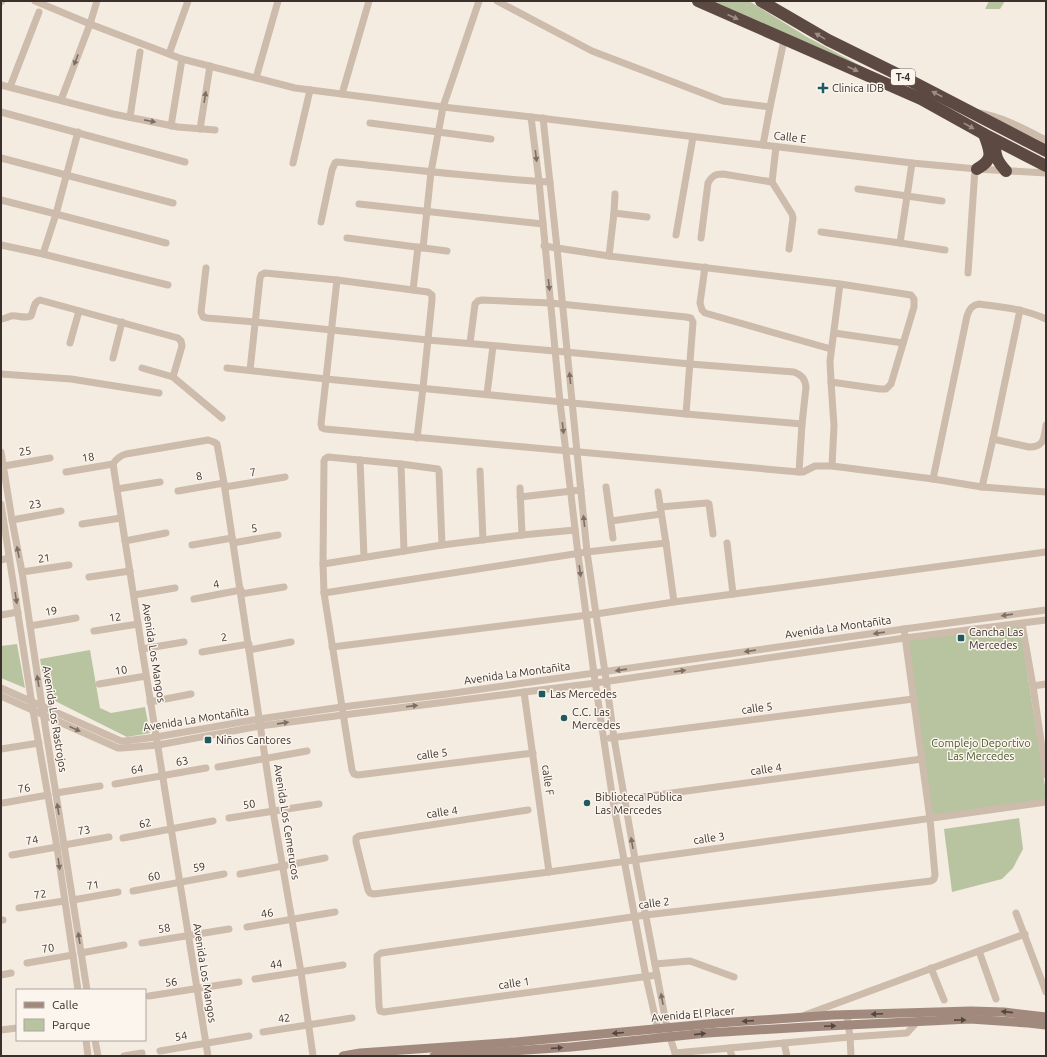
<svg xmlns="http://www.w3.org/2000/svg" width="1047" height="1057" viewBox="0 0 1047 1057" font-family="Ubuntu,sans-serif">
  <rect width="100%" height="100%" fill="#f4ebe1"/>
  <!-- green -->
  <g fill="#b8c4a0">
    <path d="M 713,1 L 749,1 L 807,37 L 893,83 Z"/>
    <path d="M 989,1 L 1005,1 L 1000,9 L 985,9 Z"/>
    <path d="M 1020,626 L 1046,792 L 1046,800 L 932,816 L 907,640 Z"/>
    <path d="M 17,644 L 25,688 L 1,678 L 1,646 Z"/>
    <path d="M 90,650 L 100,708 L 111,713 L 145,707 L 150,733 L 127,737 L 47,697 L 40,659 Z"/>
    <path d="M 1019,818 L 1023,849 L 1013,868 L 1002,879 L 952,892 L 944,829 Z"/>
  </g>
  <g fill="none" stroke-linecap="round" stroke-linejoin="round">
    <!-- street -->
    <g stroke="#cdbbac" stroke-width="7">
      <path d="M 35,1 L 90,24 L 182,59 L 295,88 L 443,107 L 531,117 L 912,163 L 977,169 L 1046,173"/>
      <path d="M 497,1 L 592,51 L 723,101 L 770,107"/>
      <path d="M 1,2 L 2,1"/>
      <path d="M 169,54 L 188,1"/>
      <path d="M 256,78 L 278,1"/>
      <path d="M 1,85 L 113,114 L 178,127 L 215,130"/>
      <path d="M 10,87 L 39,12"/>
      <path d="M 342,94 L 369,1"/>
      <path d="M 61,100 L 90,24 L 97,1"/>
      <path d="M 1,112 L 185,162"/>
      <path d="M 980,113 C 1005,118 1024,129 1046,140"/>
      <path d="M 130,117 L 140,52"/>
      <path d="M 531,117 L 539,181 L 560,402 L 578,554 L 594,674 L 613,801 L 646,977 L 660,1038"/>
      <path d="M 543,118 L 557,248 L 577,452 L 587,552 L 596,614 L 605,672 L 614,738 L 635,859 L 667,1028 L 676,1056"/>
      <path d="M 370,123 L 491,139"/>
      <path d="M 171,126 L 182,59"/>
      <path d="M 200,129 L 210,66"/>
      <path d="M 763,145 L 770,107 L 784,40"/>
      <path d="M 776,147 L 772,182 L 792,214 L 793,218 L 789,249"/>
      <path d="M 1,158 L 173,203"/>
      <path d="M 293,163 L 310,90"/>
      <path d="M 858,189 L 942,201"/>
      <path d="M 1,200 L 56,214 L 166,243"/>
      <path d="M 359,204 L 543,224"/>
      <path d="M 614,213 L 615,194"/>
      <path d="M 321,222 L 332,170 L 335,163 L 337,162 C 408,169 479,178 550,182"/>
      <path d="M 821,232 L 900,243 L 912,163"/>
      <path d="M 676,235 L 693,137"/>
      <path d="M 347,238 L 447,251"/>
      <path d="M 701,238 L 708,183 C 712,176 715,174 723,174 L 772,182"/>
      <path d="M 900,243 L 945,250"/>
      <path d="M 1,245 L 43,254 L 168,285"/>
      <path d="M 544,246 L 609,256 L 840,284 L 911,295 L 914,299 L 914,307 L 891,384 L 886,389 L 880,389 L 831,382 L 830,361 L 840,284"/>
      <path d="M 423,248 L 431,172 L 443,107 L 479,1"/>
      <path d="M 43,254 L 56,214 L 78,132"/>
      <path d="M 609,256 L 614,213 L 647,217"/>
      <path d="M 705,267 L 700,303 L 702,310 L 705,313 L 831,349"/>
      <path d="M 206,268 L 201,312 L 203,317 L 207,318 L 255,322 L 428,340 L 555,351 L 690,364 L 794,372 C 802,375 805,379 806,387 L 802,424"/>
      <path d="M 968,273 L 975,169"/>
      <path d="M 337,280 L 321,424 L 322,428 L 325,429 L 799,472 L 803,472 L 815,466 L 832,466 L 933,479 L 982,487 L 1046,492"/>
      <path d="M 413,290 L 418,247"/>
      <path d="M 1,319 C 5,319 7,317 11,316 C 18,315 24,319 31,316 C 34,310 33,302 40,300 L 178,338 L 181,341 L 182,346 L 173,377 L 142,368"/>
      <path d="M 834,333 L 903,343"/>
      <path d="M 70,343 L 79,311"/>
      <path d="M 113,358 L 122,322"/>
      <path d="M 227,368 L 326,379 L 686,414 L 693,322 L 691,318 L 686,317 L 551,303 L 482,300 L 478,301 L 475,304 L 470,343"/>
      <path d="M 250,370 L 260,278 L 261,275 L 265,273 L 337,280 L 428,292 L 432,295 L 432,300 L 423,388 L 417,438"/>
      <path d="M 1,374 L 71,379 L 159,393"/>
      <path d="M 173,377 L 222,418"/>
      <path d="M 831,382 L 834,426 L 832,466"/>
      <path d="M 487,394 L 493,346"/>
      <path d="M 686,414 L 802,424 L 799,472"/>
      <path d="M 993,439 L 1029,447 C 1045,447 1044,437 1046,425"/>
      <path d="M 1,452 L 12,520 L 22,572 L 42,706 L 87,990"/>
      <path d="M 360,460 L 364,557"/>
      <path d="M 401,464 L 404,551"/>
      <path d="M 4,466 L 50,458"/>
      <path d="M 480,471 L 483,540"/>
      <path d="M 66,472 L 113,464"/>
      <path d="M 933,479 L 967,316 C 969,309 972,305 979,304 C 1002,307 1025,309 1046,319"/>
      <path d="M 225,487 L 285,477"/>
      <path d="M 606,487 L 613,538"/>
      <path d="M 982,487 L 993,439 L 1020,310"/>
      <path d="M 520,488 L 522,535"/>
      <path d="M 117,489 L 160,482"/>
      <path d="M 178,491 L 224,483"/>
      <path d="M 658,492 L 666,543 L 674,602"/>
      <path d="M 520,497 L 581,490"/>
      <path d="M 1,504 L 33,711 L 57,847 L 78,990"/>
      <path d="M 660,507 L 707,503 L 709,504 L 713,534"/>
      <path d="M 12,520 L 61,511"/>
      <path d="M 611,521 L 661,514"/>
      <path d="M 82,524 L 121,518"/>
      <path d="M 125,541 L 166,533"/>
      <path d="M 233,543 L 278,535"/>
      <path d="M 727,543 L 733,594"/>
      <path d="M 192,545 L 232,538"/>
      <path d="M 442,545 L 439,471 L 438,469 L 401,464 L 328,457 L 325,459 L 324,461 L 323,564 L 324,593 L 352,770 L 354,774 L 358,775 L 533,753"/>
      <path d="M 1,560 L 9,558"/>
      <path d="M 323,564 L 442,545 L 522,535 L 575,530"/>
      <path d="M 22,572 L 69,565"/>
      <path d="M 89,577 L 130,571"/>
      <path d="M 324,593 L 587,552 L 666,543"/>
      <path d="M 241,594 L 284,587"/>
      <path d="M 134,595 L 175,588"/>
      <path d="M 194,599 L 241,590"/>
      <path d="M 1,615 L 18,612"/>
      <path d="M 1022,624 L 1033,686 L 1046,775"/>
      <path d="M 30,626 L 76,618"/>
      <path d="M 94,631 L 138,624"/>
      <path d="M 332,647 L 596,614 L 674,602 L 1046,552"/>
      <path d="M 142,649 L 184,642"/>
      <path d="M 249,650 L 291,642"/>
      <path d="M 202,652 L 249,644"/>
      <path d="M 99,684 L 146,676"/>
      <path d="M 1033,686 L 1046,684"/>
      <path d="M 1,688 L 121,741 L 125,741 L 156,737 L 259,719 L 342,707 L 447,694 L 904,629 L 1046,610"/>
      <path d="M 524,692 L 549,872"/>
      <path d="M 1,696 L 118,748 L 122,748 L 158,745 L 260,726 L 343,715 L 596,683 L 905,638 L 1046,620"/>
      <path d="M 150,702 L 191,694"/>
      <path d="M 610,738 L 913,699"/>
      <path d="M 1,749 L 39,743"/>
      <path d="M 218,767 L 307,751"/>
      <path d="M 115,784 L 206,768"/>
      <path d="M 56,793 L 100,786"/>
      <path d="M 613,801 L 922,759"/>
      <path d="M 3,803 L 48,795"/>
      <path d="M 528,810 L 359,836 L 356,838 L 356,842 L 368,890 L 370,893 L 374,894 L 549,872 L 1046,802"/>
      <path d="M 229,818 L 319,804"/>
      <path d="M 123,838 L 213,821"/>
      <path d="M 64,845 L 109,837"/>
      <path d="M 12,855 L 57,847"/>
      <path d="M 240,874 L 325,858"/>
      <path d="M 133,891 L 224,874"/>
      <path d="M 73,900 L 118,892"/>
      <path d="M 19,908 L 64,901"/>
      <path d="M 1016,913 L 1046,992"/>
      <path d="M 1,920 L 3,920"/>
      <path d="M 247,927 L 335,912"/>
      <path d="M 142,943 L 229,929"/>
      <path d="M 979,951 L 996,999"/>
      <path d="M 81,953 L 124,945"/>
      <path d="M 27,963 L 73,955"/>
      <path d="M 655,964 L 690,961 L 734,977"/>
      <path d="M 931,968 L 944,1000"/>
      <path d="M 1,975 L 11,973"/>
      <path d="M 657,975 L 384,1012 L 380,1011 L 379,1006 L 377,960 L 377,956 L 381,953 L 646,915 L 931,881 L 934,879 L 935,875 L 930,819 L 904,629"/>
      <path d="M 255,979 L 343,965"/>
      <path d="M 149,996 L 239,982"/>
      <path d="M 805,1015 L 1025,934"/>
      <path d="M 847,1015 L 850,1037 L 851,1056"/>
      <path d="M 1,1030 L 17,1028"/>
      <path d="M 263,1032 L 352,1018"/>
      <path d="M 86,1040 L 88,1056"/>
      <path d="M 95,1040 L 98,1056"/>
      <path d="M 784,1043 L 787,1056"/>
      <path d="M 729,1048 L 732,1056"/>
      <path d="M 160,1051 L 249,1036"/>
      <path d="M 675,1053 L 850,1037 L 907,1033 L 918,1021"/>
      <path d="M 124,1056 L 142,1053"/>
      <path d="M 208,1056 L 142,649 L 113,464 C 116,459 119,456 126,454 L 208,440 L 214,442 L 217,444 L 224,483 L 273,811 L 301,972 L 313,1056"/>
    </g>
    <!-- secondary -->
    <g stroke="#a18a7d" stroke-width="9">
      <path d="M 343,1056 L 360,1053 L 516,1042 L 718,1023 L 833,1015 L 971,1011 L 1004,1012 L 1046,1017"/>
      <path d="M 434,1056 L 571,1047 L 707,1033 L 807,1027 L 970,1019 L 1028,1023 L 1046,1025"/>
    </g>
    <!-- highway -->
    <g stroke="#5c4a42" stroke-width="12">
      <path d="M 698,1 L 921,99 L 984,134 L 1046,166"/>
      <path d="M 761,1 L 828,40 L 907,79 L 1046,151"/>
      <path d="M 995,145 C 995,157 998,162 1006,171"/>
      <path d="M 977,169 C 995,159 990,152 984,134"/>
    </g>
  </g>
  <!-- one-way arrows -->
  <defs><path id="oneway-solid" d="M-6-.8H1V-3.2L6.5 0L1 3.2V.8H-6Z"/></defs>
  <g fill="#9c8e87">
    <use href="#oneway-solid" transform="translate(733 17) rotate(24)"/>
    <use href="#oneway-solid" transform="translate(820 36) rotate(-149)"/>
    <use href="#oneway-solid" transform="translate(853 69) rotate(24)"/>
    <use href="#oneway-solid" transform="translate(937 94) rotate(-153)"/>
    <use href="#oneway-solid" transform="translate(969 126) rotate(29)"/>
  </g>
  <g fill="#7d6f65">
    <use href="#oneway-solid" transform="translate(76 60) rotate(111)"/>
    <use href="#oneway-solid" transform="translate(205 97) rotate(-81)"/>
    <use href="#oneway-solid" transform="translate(150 121) rotate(11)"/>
    <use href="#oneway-solid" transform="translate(536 156) rotate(83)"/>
    <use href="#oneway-solid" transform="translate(549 285) rotate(84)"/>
    <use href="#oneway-solid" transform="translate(570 378) rotate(-96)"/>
    <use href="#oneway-solid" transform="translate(563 428) rotate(83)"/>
    <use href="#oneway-solid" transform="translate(584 521) rotate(-96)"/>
    <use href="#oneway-solid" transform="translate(18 552) rotate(-101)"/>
    <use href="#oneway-solid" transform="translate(580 571) rotate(82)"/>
    <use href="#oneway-solid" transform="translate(16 598) rotate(81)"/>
    <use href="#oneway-solid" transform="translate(1007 615) rotate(172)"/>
    <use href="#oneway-solid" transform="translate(879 633) rotate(172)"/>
    <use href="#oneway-solid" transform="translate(750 651) rotate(172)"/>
    <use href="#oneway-solid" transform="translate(621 670) rotate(172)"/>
    <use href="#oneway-solid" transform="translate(680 671) rotate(-8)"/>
    <use href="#oneway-solid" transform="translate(38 681) rotate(-99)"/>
    <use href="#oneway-solid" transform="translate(412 706) rotate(-7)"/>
    <use href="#oneway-solid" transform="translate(283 723) rotate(-8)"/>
    <use href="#oneway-solid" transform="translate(75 729) rotate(24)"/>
    <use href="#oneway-solid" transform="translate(58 809) rotate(-99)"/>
    <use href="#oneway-solid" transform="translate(632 843) rotate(-100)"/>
    <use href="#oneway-solid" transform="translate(59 864) rotate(82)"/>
    <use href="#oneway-solid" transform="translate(79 938) rotate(-99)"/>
    <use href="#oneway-solid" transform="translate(662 999) rotate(-101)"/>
  </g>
  <g fill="#544640">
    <use href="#oneway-solid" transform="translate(1007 1012) rotate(-174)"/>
    <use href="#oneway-solid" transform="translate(877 1014) rotate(178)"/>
    <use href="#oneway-solid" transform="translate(960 1020) rotate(-1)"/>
    <use href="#oneway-solid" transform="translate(748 1021) rotate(176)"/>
    <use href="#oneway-solid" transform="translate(830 1026) rotate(-3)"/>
    <use href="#oneway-solid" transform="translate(618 1033) rotate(175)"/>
    <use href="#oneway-solid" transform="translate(700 1034) rotate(-6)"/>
    <use href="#oneway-solid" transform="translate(557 1048) rotate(-4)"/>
  </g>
  <!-- markers -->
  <g fill="#1f5a5e" stroke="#fbf5ee" stroke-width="1.5">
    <path d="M821 82h4v4h4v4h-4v4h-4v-4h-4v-4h4z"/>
    <rect x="957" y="634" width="8" height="8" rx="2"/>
    <rect x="538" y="690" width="8" height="8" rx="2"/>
    <circle cx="564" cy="718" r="4"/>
    <rect x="204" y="736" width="8" height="8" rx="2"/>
    <circle cx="587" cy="803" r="4"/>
  </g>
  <g text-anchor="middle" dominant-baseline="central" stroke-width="3" stroke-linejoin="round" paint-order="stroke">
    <!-- shield labels -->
    <rect fill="#fbf5ee" stroke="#756b66" stroke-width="1" x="891" y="69" width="24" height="16" rx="3"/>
    <g font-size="10" font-weight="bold" fill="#3b302b">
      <text x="903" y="77">T-4</text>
    </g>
    <!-- poi labels -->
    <g font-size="11" fill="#3b302b" stroke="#fbf5ee" text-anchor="start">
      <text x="832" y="88">Clinica IDB</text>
      <text x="969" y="632">Cancha Las<tspan x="969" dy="13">Mercedes</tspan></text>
      <text x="550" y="694">Las Mercedes</text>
      <text x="572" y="712">C.C. Las<tspan x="572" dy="13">Mercedes</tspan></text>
      <text x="216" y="740">Niños Cantores</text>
      <text x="595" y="797">Biblioteca Publica<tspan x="595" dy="13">Las Mercedes</tspan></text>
    </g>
    <!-- street labels -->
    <g font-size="11" fill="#3b302b" stroke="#fbf5ee">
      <text transform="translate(790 137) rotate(7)">Calle E</text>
      <text transform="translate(25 451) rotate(-10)">25</text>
      <text transform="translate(88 457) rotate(-9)">18</text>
      <text transform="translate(253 472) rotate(-9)">7</text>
      <text transform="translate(199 476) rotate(-11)">8</text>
      <text transform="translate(35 504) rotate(-10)">23</text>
      <text transform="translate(254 528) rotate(-10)">5</text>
      <text transform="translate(44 558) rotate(-8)">21</text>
      <text transform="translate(216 584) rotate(-10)">4</text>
      <text transform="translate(51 611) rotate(-11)">19</text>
      <text transform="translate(115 617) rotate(-8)">12</text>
      <text transform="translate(838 627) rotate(-8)">Avenida La Montañita</text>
      <text transform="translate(224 637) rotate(-9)">2</text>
      <text transform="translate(154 653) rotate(81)">Avenida Los Mangos</text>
      <text transform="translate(121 670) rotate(-10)">10</text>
      <text transform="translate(517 673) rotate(-8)">Avenida La Montañita</text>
      <text transform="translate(757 708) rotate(-7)">calle 5</text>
      <text transform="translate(55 719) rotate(81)">Avenida Los Rastrojos</text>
      <text transform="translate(196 719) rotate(-9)">Avenida La Montañita</text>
      <text transform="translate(432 754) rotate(-7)">calle 5</text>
      <text transform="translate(182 761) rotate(-10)">63</text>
      <text transform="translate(137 769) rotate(-10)">64</text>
      <text transform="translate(766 769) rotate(-8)">calle 4</text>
      <text transform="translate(548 780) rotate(82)">calle F</text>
      <text transform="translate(24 788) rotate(-10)">76</text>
      <text transform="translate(249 804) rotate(-9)">50</text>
      <text transform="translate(442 812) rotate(-8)">calle 4</text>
      <text transform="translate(287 822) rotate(81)">Avenida Los Cemerucos</text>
      <text transform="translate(145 823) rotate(-12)">62</text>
      <text transform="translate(84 830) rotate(-10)">73</text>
      <text transform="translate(709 838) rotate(-8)">calle 3</text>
      <text transform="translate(32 840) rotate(-10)">74</text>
      <text transform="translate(199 867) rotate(-11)">59</text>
      <text transform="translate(154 876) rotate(-10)">60</text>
      <text transform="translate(93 885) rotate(-10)">71</text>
      <text transform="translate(40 894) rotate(-9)">72</text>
      <text transform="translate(654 903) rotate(-7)">calle 2</text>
      <text transform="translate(267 913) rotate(-10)">46</text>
      <text transform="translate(164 928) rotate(-9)">58</text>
      <text transform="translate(48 948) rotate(-10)">70</text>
      <text transform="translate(276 964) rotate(-9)">44</text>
      <text transform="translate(205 973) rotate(81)">Avenida Los Mangos</text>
      <text transform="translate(171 982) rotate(-8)">56</text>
      <text transform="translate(514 983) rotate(-8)">calle 1</text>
      <text transform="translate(693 1014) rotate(-5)">Avenida El Placer</text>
      <text transform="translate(284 1018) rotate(-8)">42</text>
      <text transform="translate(181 1036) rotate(-10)">54</text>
    </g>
    <!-- park labels -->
    <g font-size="11" fill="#4a5a2e" stroke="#fbf5ee">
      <text x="981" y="743">Complejo Deportivo<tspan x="981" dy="13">Las Mercedes</tspan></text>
    </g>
  </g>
  <!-- border -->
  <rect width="1047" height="1057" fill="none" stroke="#3b302b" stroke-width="4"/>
  <!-- legend -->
  <rect x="16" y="989" width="130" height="52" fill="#fbf5ee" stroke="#aea6a0"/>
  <rect x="24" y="1002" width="20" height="6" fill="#a18a7d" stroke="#aea6a0"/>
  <text x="52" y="1009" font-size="12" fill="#3b302b">Calle</text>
  <rect x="24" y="1019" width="20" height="12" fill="#b8c4a0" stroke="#aea6a0"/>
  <text x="52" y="1029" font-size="12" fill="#3b302b">Parque</text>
</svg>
